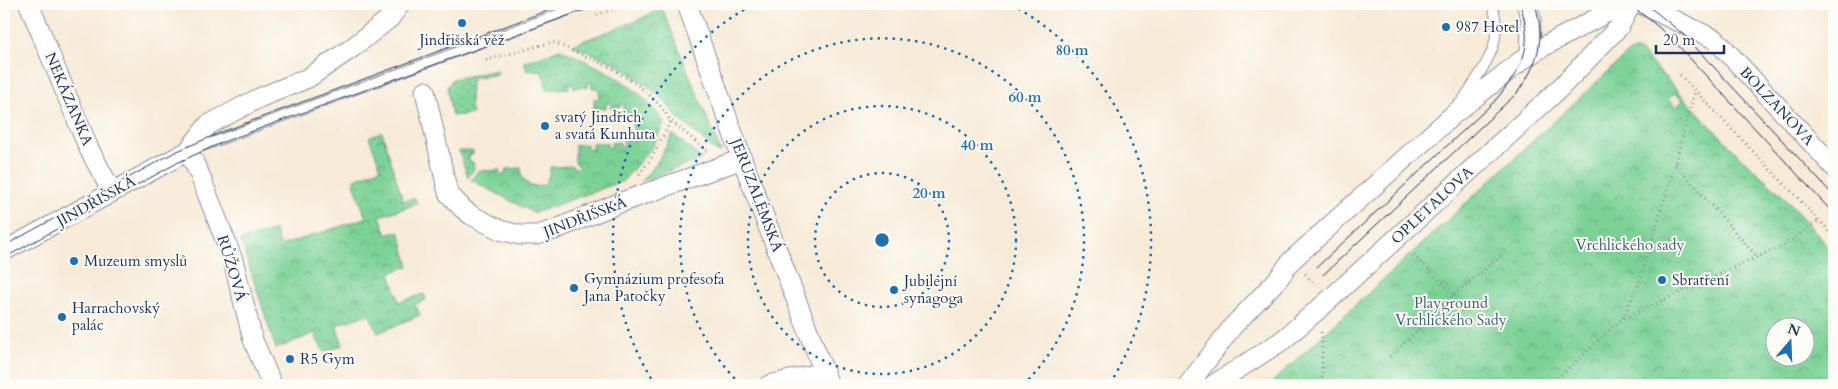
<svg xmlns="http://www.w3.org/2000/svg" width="1838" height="389" viewBox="0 0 1838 389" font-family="Cardo,serif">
  <defs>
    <pattern id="grass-dots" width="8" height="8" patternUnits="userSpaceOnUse" patternTransform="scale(1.25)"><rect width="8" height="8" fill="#7cd296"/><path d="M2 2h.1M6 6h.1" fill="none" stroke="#65ab7e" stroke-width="1.8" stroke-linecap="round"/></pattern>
    <pattern id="park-crowns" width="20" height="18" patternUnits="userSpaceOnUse" patternTransform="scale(1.25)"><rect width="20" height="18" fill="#7cd296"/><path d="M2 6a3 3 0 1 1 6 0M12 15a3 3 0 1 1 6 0" fill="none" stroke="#65ab7e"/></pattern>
  </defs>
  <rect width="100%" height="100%" fill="#fdfcf7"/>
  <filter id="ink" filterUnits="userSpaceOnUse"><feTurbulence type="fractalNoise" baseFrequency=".02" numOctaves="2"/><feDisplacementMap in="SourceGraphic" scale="10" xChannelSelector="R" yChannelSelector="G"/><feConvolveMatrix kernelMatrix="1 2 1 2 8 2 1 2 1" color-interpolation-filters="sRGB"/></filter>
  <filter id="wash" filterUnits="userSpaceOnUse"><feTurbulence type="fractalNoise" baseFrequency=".0096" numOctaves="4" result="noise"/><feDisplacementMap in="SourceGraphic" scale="20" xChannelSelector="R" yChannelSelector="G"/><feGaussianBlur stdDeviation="1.12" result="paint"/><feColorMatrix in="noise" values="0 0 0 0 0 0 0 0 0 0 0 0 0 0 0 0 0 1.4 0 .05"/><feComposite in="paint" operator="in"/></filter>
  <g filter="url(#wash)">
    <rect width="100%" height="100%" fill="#f7ead7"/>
    <!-- grass -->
    <g fill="url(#grass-dots)" stroke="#4c807a">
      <path d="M 497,70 L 498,74 L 496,75 L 475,77 L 471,80 L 470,105 L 472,114 L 452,116 L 447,88 L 452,79 Z"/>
      <path d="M 459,151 L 473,151 L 473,154 L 469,155 L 469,162 L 473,162 L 474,169 L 468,177 Z"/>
    </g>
    <!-- park -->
    <g fill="url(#park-crowns)" stroke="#4c807a" fill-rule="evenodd">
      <path d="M 662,8 L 721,152 L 718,153 L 677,117 L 663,99 L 643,82 L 613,62 L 572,45 L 636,21 Z"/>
      <path d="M 560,49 C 601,68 639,83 664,123 L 652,147 L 623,181 L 534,213 L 471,180 L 478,171 L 500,170 L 500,175 L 505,175 L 506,169 L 521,168 L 522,177 L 530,186 L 545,185 L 550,173 L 550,167 L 572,166 L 576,169 L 579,166 L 575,162 L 575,145 L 587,144 L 587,148 L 592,149 L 592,143 L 607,143 L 607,148 L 611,148 L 611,143 L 619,142 L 622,147 L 625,146 L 623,141 L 630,133 L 634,135 L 636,132 L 633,130 L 632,119 L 636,118 L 635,115 L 630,116 L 623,109 L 624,105 L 621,104 L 619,108 L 611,108 L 610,103 L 606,103 L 606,108 L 594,109 L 594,99 L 598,99 L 600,94 L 597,88 L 592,88 L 592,83 L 588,83 L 588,88 L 583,87 L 574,88 L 573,84 L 569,83 L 569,88 L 546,90 L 546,83 L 541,70 L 527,71 L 524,62 Z"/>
      <path d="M 1634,50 L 1640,51 L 1740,157 L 1781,194 L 1834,253 L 1834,385 L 1269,385 L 1628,53 ZM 1675,93 L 1683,101 L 1676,107 L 1668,99 ZM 1776,326 L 1806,326 L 1806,356 L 1776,356 Z"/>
      <path d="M 382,132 L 403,201 L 415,198 L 417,204 L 380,216 L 387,235 L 399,231 L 409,266 L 390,273 L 399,302 L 424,294 L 426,300 L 415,304 L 420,315 L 378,333 L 369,314 L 336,325 L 343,345 L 324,352 L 314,333 L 276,349 L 241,241 L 275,230 L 280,246 L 366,218 L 353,180 L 381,168 L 369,137 Z"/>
      <path d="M 673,134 L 702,159 L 641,181 L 656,164 Z"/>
    </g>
  </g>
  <g filter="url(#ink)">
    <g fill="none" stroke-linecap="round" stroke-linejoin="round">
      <defs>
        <g id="lane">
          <path d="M 1463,99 C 1483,68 1506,43 1492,4"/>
          <path d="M 195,149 L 586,4"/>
        </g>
        <g id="street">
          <path d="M 29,4 L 89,149 L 112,192"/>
          <path d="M 687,4 L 742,159 L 829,385"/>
          <path d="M 1526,4 L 1531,18 L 1530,55"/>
          <path d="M 1641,4 L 1716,40 L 1834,167"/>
          <path d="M 425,91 L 448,193 L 463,209 L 471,215 L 500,230 L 520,235 L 537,235 L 554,230 L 614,205 L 742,159"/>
          <path d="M 188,151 L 199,173 L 233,260 L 253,340 L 272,385"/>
          <path d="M 4,251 L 188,151 L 208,125 L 259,98 L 308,78 L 352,48 L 390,18 L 400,4"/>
          <path d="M 769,385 L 824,372"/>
          <path d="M 1188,385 L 1233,326 L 1278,279 L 1292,260 L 1454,114 L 1522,60 L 1539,49 L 1623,4"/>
          <path d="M 1213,385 L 1283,340 L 1329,300 L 1559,89 L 1619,27 L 1631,4"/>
        </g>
      </defs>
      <!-- lane casing -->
      <use href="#lane" stroke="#898c9a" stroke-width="11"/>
      <!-- street casing -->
      <use href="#street" stroke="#898c9a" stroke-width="21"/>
      <!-- path -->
      <g stroke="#898c9a" stroke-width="3" stroke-dasharray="1 4" stroke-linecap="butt">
        <path d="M 597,15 L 627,4"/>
        <path d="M 486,60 L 553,42 L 612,68 L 639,86 L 659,104 L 671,121 L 707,151"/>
        <path d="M 1680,75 L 1834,236"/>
        <path d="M 1675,164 L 1757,257"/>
        <path d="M 639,174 L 651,159 L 671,121"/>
        <path d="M 1305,274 L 1316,286"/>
        <path d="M 1454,295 L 1504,253"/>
        <path d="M 1623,318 L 1638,285 L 1675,164 L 1695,90"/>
        <path d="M 1321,332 L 1322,337 L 1322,385"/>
        <path d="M 1390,357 L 1454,295 L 1411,252"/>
        <path d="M 1550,385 L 1622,319 L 1786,244 L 1820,220"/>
      </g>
      <!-- lane -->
      <use href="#lane" stroke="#fff" stroke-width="9"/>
      <!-- street -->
      <use href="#street" stroke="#fff" stroke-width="19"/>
      <!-- tram -->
      <g stroke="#1b2f5e" stroke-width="1">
        <path d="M 1628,4 L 1649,19 L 1672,39 L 1834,214"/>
        <path d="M 1646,4 L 1684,35 L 1834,196"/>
        <path d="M 4,246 L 175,152 L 222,132 L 565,4"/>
        <path d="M 4,258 L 179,162 L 223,142 L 600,4"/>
        <path d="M 1317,267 L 1494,102 C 1522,68 1535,49 1520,4"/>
        <path d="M 1323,275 L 1517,93 C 1538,64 1546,40 1535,4"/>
      </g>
    </g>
  </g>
  <!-- distance rings -->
  <g fill="none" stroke="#1f6fb2" stroke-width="2.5" stroke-dasharray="2.5 5">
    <circle cx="882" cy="240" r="67"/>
    <circle cx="882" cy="240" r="134"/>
    <path d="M740 384A202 202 0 1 1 1024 384"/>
    <path d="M655 385A269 269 0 0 1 752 5M1012 5A269 269 0 0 1 1109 385"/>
  </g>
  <!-- markers -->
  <g fill="#1f6fb2" stroke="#fdfcf7" stroke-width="2">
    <circle cx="462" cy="23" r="5"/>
    <circle cx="1446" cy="27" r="5"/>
    <circle cx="545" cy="126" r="5"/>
    <circle cx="74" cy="261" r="5"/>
    <circle cx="1662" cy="280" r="5"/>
    <circle cx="574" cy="288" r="5"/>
    <circle cx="894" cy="290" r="5"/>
    <circle cx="62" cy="317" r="5"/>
    <circle cx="290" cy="359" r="5"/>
  </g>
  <g text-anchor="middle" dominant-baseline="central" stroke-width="4" stroke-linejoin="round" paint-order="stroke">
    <!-- poi labels -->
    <g font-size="15" fill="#1b2f5e" stroke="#fdfcf7" text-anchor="start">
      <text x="1456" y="27">987 Hotel</text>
      <text x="462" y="40" text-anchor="middle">Jindřišská věž</text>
      <text x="555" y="117">svatý Jindřich<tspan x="555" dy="17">a svatá Kunhuta</tspan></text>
      <text x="84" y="261">Muzeum smyslů</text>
      <text x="584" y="279">Gymnázium profesofa<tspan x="584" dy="17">Jana Patočky</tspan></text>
      <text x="1672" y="280">Sbratření</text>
      <text x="904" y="281">Jubilejní<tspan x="904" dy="17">synagoga</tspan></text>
      <text x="72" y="308">Harrachovský<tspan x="72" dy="17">palác</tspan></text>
      <text x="300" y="359">R5 Gym</text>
    </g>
    <!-- street labels -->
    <g font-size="15" fill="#1b2f5e" stroke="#fdfcf7">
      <text transform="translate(69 99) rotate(67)">NEKÁZANKA</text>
      <text transform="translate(1777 106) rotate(47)">BOLZANOVA</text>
      <text transform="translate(757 195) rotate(69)">JERUZALÉMSKÁ</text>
      <text transform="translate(96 201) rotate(-29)">JINDŘIŠSKÁ</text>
      <text transform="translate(1432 205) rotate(-43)">OPLETALOVA</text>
      <text transform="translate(585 217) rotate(-21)">JINDŘIŠSKÁ</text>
      <text transform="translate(232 268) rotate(73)">RŮŽOVÁ</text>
    </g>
    <!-- park labels -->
    <g font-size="15" fill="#38606f" stroke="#fdfcf7">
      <text x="1630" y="245">Vrchlického sady</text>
      <text x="1451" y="303">Playground<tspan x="1451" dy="17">Vrchlického Sady</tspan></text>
    </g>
  </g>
  <circle cx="882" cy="240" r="8" fill="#1f6fb2" stroke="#fdfcf7" stroke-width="2.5"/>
  <g font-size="15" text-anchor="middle" font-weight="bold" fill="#1f6fb2" stroke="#fdfcf7" stroke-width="4" stroke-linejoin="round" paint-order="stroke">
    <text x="1072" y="55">80 m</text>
    <text x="1025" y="102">60 m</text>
    <text x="977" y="150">40 m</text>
    <text x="929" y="198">20 m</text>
  </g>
  <!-- margin -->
  <rect width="1838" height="389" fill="none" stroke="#fdfcf7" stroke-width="20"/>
  <!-- north arrow -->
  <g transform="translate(1790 342) rotate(19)"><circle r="24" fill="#fdfcf7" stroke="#a3aaba"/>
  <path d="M0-4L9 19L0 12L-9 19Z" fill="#1f6fb2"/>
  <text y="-8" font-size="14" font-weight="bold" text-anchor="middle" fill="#1b2f5e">N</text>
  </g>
  <!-- scale -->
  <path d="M1656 45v8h68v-8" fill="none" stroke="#1b2f5e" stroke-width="2.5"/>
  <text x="1663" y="45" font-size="15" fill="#1b2f5e" stroke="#fdfcf7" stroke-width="4" paint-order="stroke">20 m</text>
</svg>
